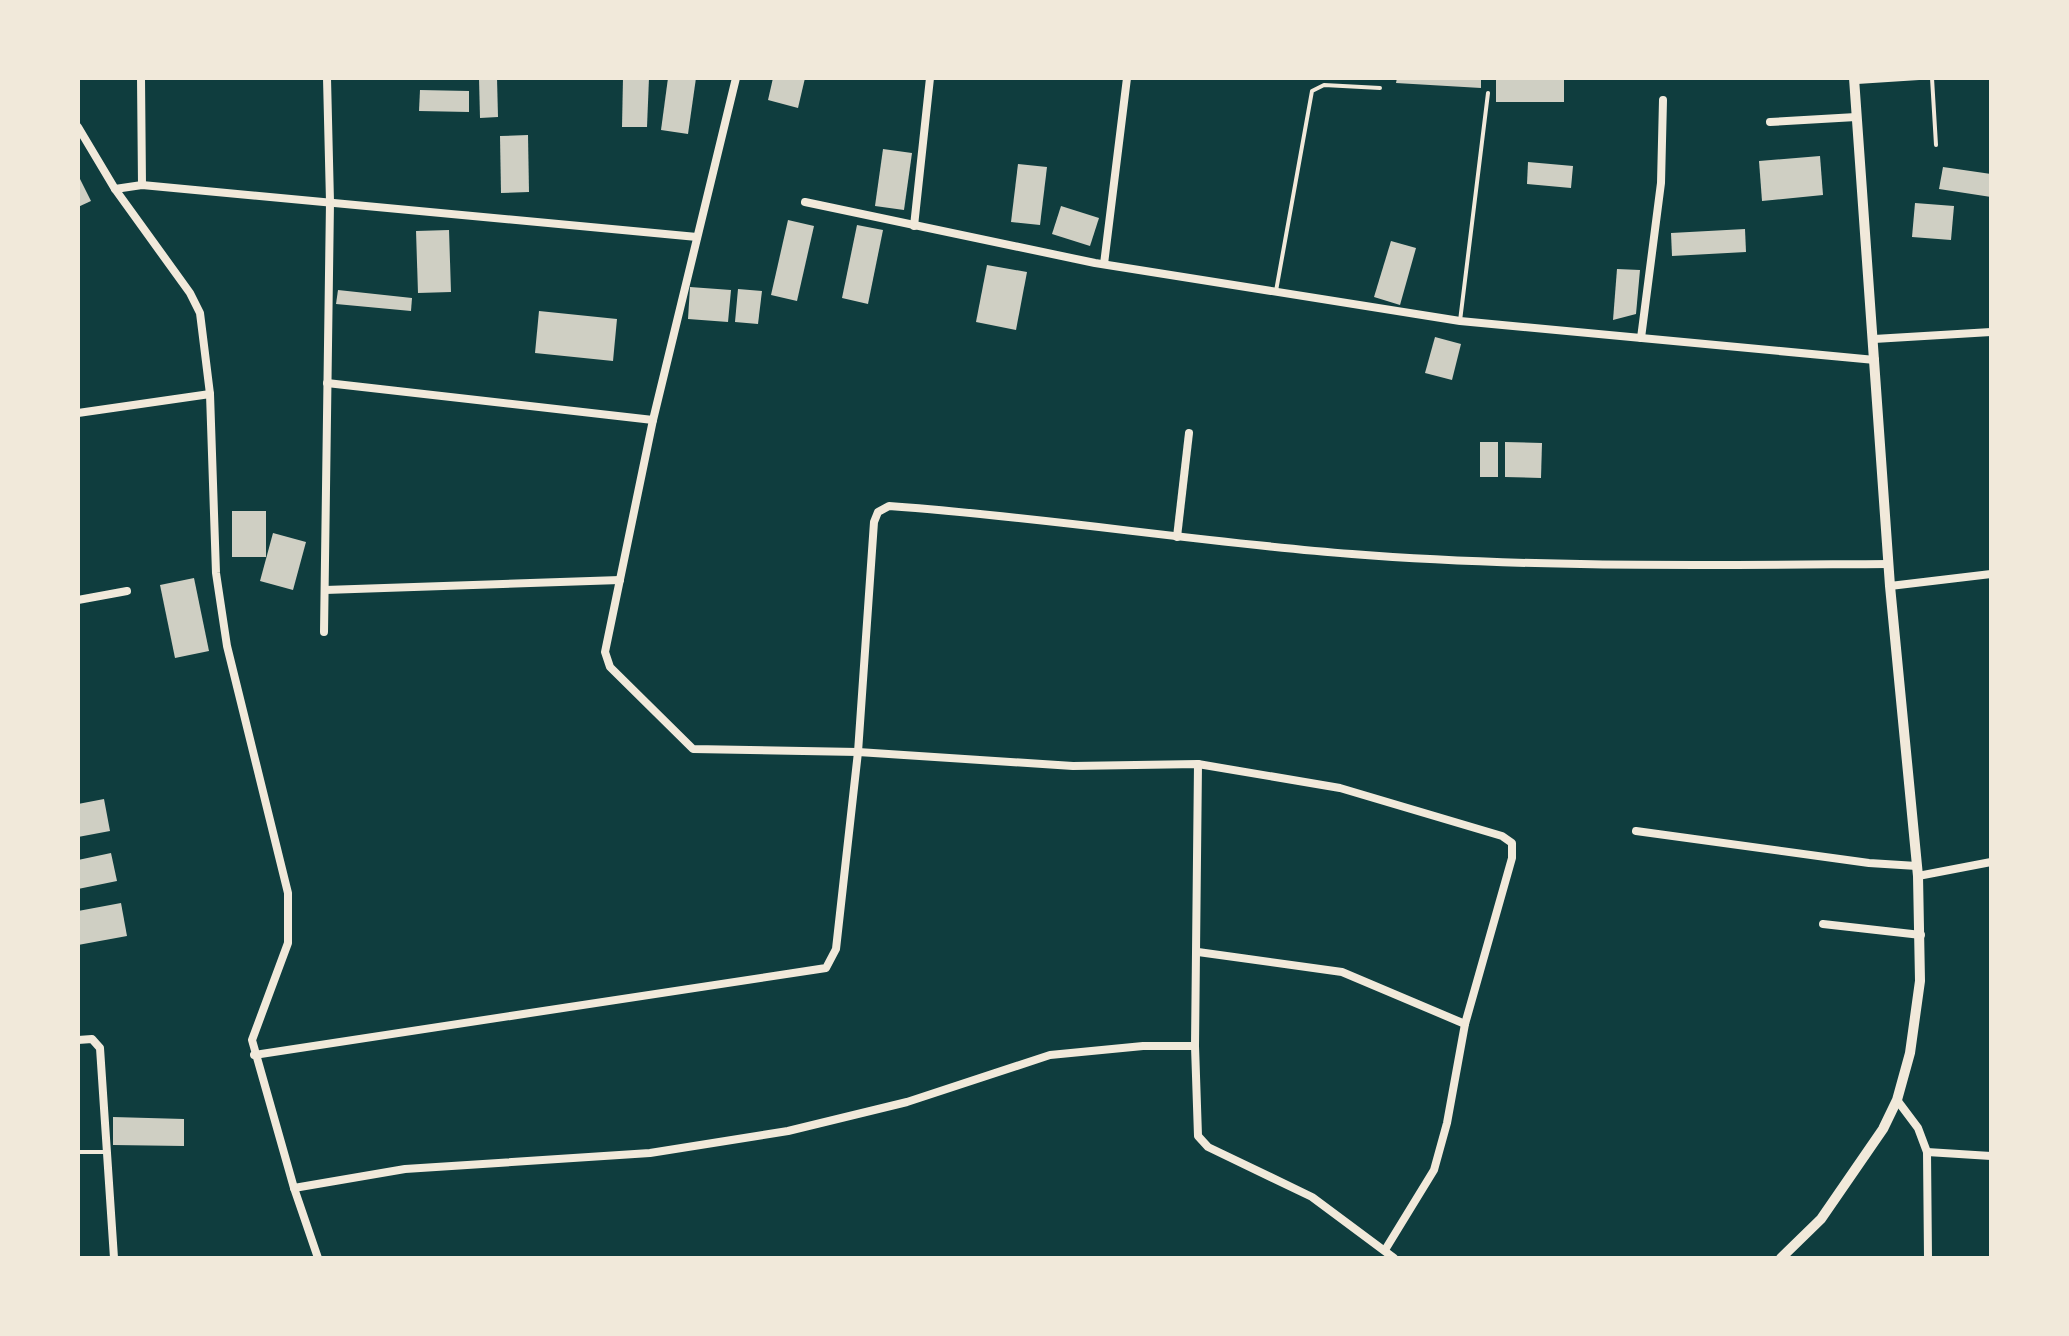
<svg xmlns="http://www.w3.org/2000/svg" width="2069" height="1336" viewBox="0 0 2069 1336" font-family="Spectral,serif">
  <rect width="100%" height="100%" fill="#0f3d3e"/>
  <!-- building -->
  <g fill="#cfcfc3">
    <path d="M 479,78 L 497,78 L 498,117 L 480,118 Z"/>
    <path d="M 623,78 L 649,78 L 647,127 L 622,127 Z"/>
    <path d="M 668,78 L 696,78 L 688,134 L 661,130 Z"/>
    <path d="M 773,78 L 805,78 L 798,108 L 768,100 Z"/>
    <path d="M 1397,78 L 1481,78 L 1481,88 L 1396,83 Z"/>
    <rect x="1496" y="78" width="68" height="24"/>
    <path d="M 420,90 L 469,91 L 469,112 L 419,111 Z"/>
    <path d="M 528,135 L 529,192 L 501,193 L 500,136 Z"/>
    <path d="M 883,149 L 912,153 L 904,210 L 875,206 Z"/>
    <path d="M 1820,156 L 1823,195 L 1762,201 L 1759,161 Z"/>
    <path d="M 1528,162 L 1573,166 L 1571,188 L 1527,184 Z"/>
    <path d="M 1018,164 L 1047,167 L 1040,225 L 1011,222 Z"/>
    <path d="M 1943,167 L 1991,174 L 1991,197 L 1939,189 Z"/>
    <path d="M 78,175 L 91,201 L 78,207 Z"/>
    <path d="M 1915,203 L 1954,206 L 1951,240 L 1912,237 Z"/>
    <path d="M 1061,206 L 1099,218 L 1090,246 L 1052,234 Z"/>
    <path d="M 788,220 L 814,226 L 797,301 L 771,295 Z"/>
    <path d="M 857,225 L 883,230 L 868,304 L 842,298 Z"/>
    <path d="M 1745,229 L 1746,252 L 1672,256 L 1671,233 Z"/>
    <path d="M 449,230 L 451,292 L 418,293 L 416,231 Z"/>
    <path d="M 1391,241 L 1416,248 L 1400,305 L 1374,297 Z"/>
    <path d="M 987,265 L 1027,272 L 1016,330 L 976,322 Z"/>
    <path d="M 1617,269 L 1640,270 L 1636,314 L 1613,320 Z"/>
    <path d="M 690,287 L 731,290 L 728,322 L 688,319 Z"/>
    <path d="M 738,289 L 762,291 L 758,324 L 735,322 Z"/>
    <path d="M 338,290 L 412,298 L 411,311 L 336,304 Z"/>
    <path d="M 539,311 L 617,319 L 613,361 L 535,353 Z"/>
    <path d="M 1435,337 L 1461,344 L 1452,380 L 1425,373 Z"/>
    <rect x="1480" y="442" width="18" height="35"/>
    <path d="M 1505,442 L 1542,443 L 1541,478 L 1505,477 Z"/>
    <rect x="232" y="511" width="34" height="46"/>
    <path d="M 273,533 L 306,542 L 293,590 L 260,581 Z"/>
    <path d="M 194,578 L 209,651 L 175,658 L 160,585 Z"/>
    <path d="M 104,799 L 110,831 L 78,837 L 78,804 Z"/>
    <path d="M 111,853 L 117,881 L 78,889 L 78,860 Z"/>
    <path d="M 121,903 L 127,936 L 78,945 L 78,911 Z"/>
    <path d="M 113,1117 L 184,1119 L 184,1146 L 113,1145 Z"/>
  </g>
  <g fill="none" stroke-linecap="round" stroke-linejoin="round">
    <!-- service -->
    <g stroke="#f1e9da" stroke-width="4">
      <path d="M 1932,78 L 1936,145"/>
      <path d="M 1857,82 L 1919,78"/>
      <path d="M 1276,291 L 1312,91 L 1324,85 L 1380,88"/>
      <path d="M 1460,321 L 1488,93"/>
      <path d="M 78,1152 L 107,1152"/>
    </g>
    <!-- minor -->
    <g stroke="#f1e9da" stroke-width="8">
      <path d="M 141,78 L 142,185"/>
      <path d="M 736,78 L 653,420 L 605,652 L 610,667 L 693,749 L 858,752 L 1073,766 L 1198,764 L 1340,788 L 1502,836 L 1512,843 L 1512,858 L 1465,1024 L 1447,1123 L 1434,1170 L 1385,1250"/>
      <path d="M 1770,122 L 1856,117"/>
      <path d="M 78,127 L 115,189 L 190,293 L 200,313 L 210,394 L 216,573 L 227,646 L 288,893 L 288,943 L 252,1040 L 294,1188 L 318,1258"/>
      <path d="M 115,189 L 142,185 L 697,237"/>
      <path d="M 805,202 L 1095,263 L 1460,321 L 1875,360"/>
      <path d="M 914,226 L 930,78"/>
      <path d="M 1104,264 L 1127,78"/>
      <path d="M 1641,338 L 1661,183 L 1663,100"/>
      <path d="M 1874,339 L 1991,332"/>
      <path d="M 327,383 L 653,420"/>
      <path d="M 78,413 L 210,394"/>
      <path d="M 1177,537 L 1189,433"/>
      <path d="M 1890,586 L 1991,574"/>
      <path d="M 325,590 L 620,580"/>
      <path d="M 78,600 L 127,591"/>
      <path d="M 324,632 L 330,202 L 327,78"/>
      <path d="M 1198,764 L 1195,1046 L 1198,1136 L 1208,1147 L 1312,1197 L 1394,1258"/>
      <path d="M 1636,831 L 1869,863 L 1917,866"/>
      <path d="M 1918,876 L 1991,862"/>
      <path d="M 1823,924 L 1921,935"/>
      <path d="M 1198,952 L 1342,972 L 1465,1024"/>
      <path d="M 78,1040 L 92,1039 L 100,1048 L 114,1258"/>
      <path d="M 254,1055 L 826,968 L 836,949 L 858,752 L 874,522 L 878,512 L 889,506 C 1044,517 1197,542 1352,554 C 1531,568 1710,565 1889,564"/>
      <path d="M 1897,1100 L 1918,1128 L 1927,1152 L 1928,1258"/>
      <path d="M 1927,1152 L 1991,1156"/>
      <path d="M 294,1188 L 405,1169 L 650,1153 L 788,1131 L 907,1102 L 1050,1055 L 1143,1046 L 1195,1046"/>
    </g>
    <!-- tertiary -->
    <path stroke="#f1e9da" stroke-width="10" d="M 1781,1258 L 1821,1219 L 1883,1129 L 1897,1100 L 1910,1053 L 1920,981 L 1918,876 L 1890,586 L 1854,78"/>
  </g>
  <!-- border -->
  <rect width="2069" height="1336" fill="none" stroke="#f1e9da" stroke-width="160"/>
</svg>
